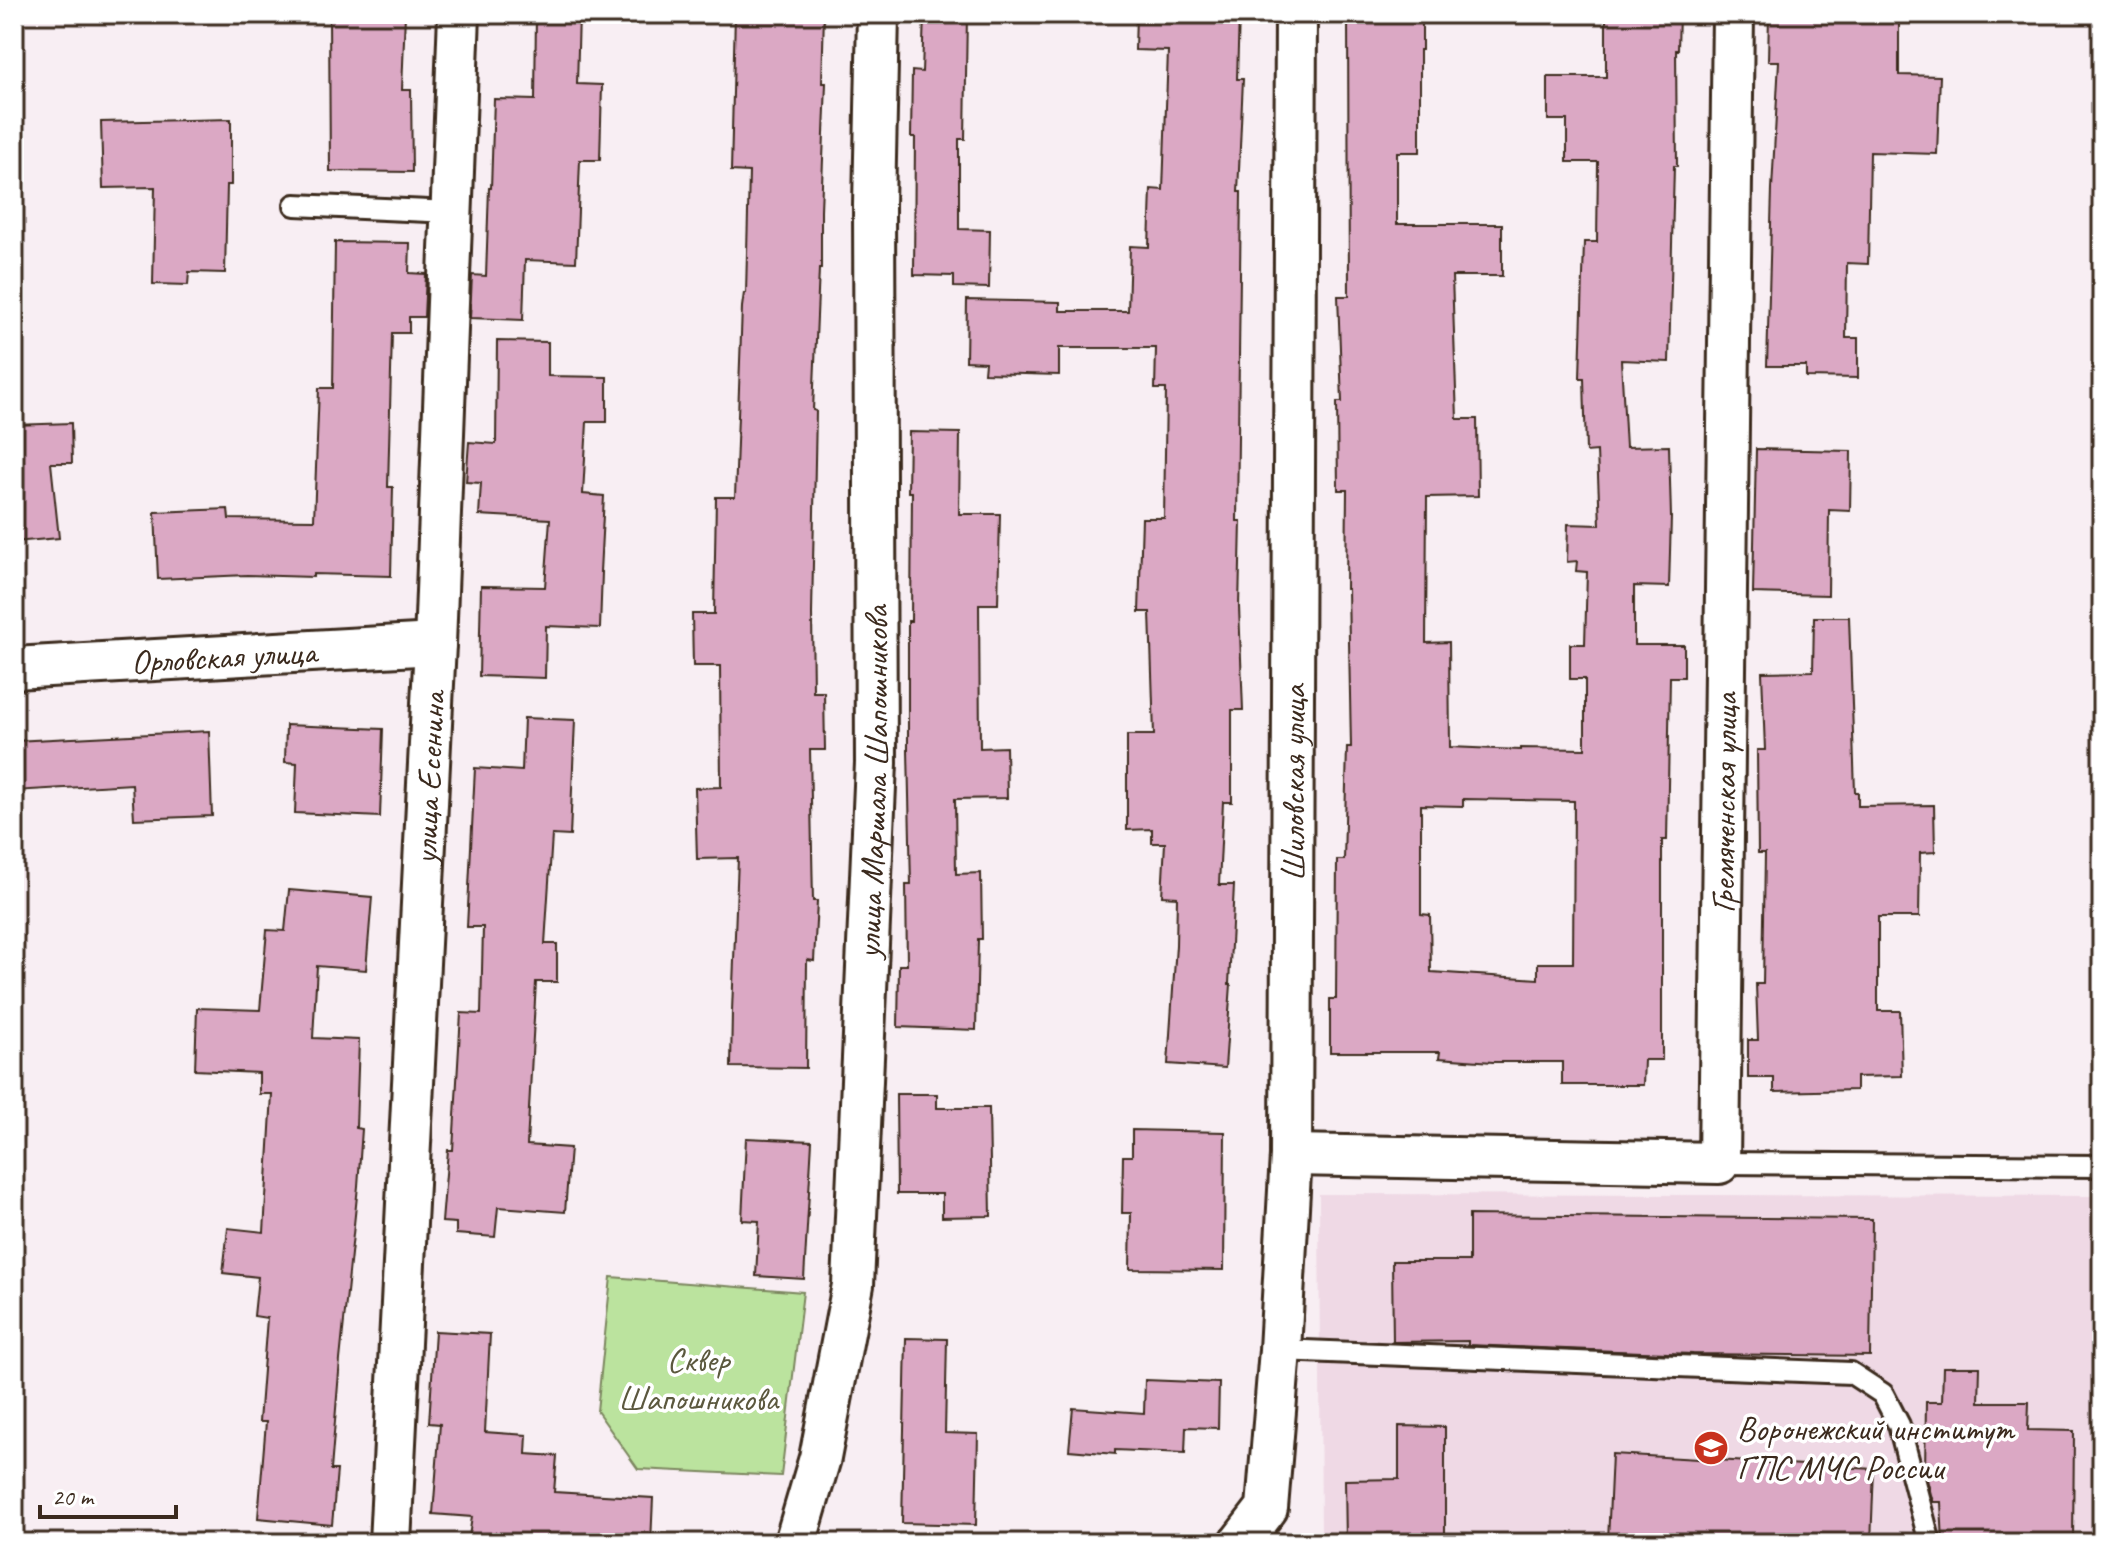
<svg xmlns="http://www.w3.org/2000/svg" width="2116" height="1557" viewBox="0 0 2116 1557" font-family="Caveat,sans-serif">
  <rect width="100%" height="100%" fill="#f8eef3"/>
  <filter id="ink" filterUnits="userSpaceOnUse"><feTurbulence type="fractalNoise" baseFrequency=".0125" numOctaves="2"/><feDisplacementMap in="SourceGraphic" scale="16" xChannelSelector="R" yChannelSelector="G"/><feConvolveMatrix kernelMatrix="1 2 1 2 8 2 1 2 1" color-interpolation-filters="sRGB"/></filter>
  <g filter="url(#ink)">
    <!-- built -->
    <path fill="#efd9e5" d="M 1319,1194 L 2102,1196 L 2102,1543 L 1321,1543 Z"/>
    <!-- green -->
    <path fill="#bbe39e" stroke="#7b865e" stroke-width="2" d="M 611,1277 L 803,1292 L 781,1476 L 638,1469 L 597,1411 Z"/>
    <!-- building -->
    <g fill="#dba8c4" stroke="#3b2a1e" stroke-width="2" fill-rule="evenodd">
      <path d="M 329,14 L 405,14 L 402,90 L 411,90 L 412,172 L 330,171 Z"/>
      <path d="M 536,14 L 579,14 L 577,84 L 602,85 L 600,160 L 580,160 L 576,262 L 525,260 L 523,320 L 470,318 L 472,275 L 486,276 L 489,188 L 491,188 L 494,99 L 535,100 Z"/>
      <path d="M 735,14 L 824,14 L 822,83 L 826,83 L 821,210 L 821,269 L 819,269 L 813,410 L 816,411 L 812,614 L 813,692 L 824,692 L 825,750 L 810,750 L 813,901 L 817,901 L 814,961 L 807,960 L 806,1068 L 731,1067 L 732,1011 L 738,858 L 697,859 L 695,788 L 721,787 L 720,666 L 693,666 L 692,614 L 714,614 L 716,497 L 735,497 L 742,307 L 744,293 L 746,293 L 749,172 L 731,171 Z"/>
      <path d="M 924,14 L 967,14 L 965,139 L 959,139 L 959,229 L 990,230 L 989,288 L 954,287 L 954,276 L 914,275 L 915,137 L 911,137 L 912,71 L 922,72 Z"/>
      <path d="M 1136,14 L 1239,14 L 1237,79 L 1243,79 L 1238,192 L 1241,192 L 1237,521 L 1241,521 L 1239,607 L 1243,710 L 1232,710 L 1232,802 L 1223,802 L 1219,885 L 1234,885 L 1229,984 L 1231,984 L 1225,1068 L 1168,1064 L 1176,945 L 1177,897 L 1162,896 L 1165,843 L 1152,843 L 1152,829 L 1127,830 L 1127,735 L 1154,735 L 1150,612 L 1139,612 L 1142,518 L 1164,518 L 1166,389 L 1155,389 L 1156,348 L 1059,348 L 1059,375 L 984,373 L 985,362 L 966,361 L 967,300 L 1060,302 L 1060,311 L 1128,311 L 1130,246 L 1149,247 L 1151,189 L 1163,190 L 1168,51 L 1135,50 Z"/>
      <path d="M 1348,14 L 1422,14 L 1422,50 L 1420,50 L 1420,152 L 1397,152 L 1397,224 L 1502,224 L 1502,276 L 1452,276 L 1457,419 L 1477,419 L 1478,496 L 1427,497 L 1426,643 L 1449,642 L 1450,747 L 1520,750 L 1520,748 L 1585,749 L 1585,679 L 1570,679 L 1570,644 L 1585,644 L 1587,572 L 1576,571 L 1577,561 L 1567,562 L 1568,524 L 1600,525 L 1597,451 L 1586,452 L 1584,378 L 1580,378 L 1584,242 L 1597,242 L 1598,162 L 1567,162 L 1567,120 L 1548,120 L 1548,77 L 1606,77 L 1606,14 L 1679,14 L 1678,50 L 1676,50 L 1677,166 L 1674,166 L 1669,362 L 1621,360 L 1626,447 L 1669,446 L 1671,517 L 1669,587 L 1634,586 L 1634,645 L 1684,645 L 1684,677 L 1670,677 L 1667,840 L 1662,840 L 1662,1060 L 1644,1060 L 1643,1085 L 1562,1085 L 1562,1062 L 1493,1062 L 1439,1058 L 1440,1052 L 1330,1052 L 1330,999 L 1336,999 L 1337,860 L 1344,860 L 1347,747 L 1351,747 L 1348,589 L 1346,589 L 1347,490 L 1338,490 L 1337,402 L 1342,402 L 1338,296 L 1349,296 ZM 1463,799 L 1574,801 L 1573,963 L 1538,963 L 1538,979 L 1431,972 L 1430,915 L 1421,914 L 1421,805 L 1463,806 Z"/>
      <path d="M 1769,14 L 1899,14 L 1899,75 L 1940,76 L 1937,154 L 1870,152 L 1868,264 L 1847,263 L 1846,338 L 1858,338 L 1858,378 L 1806,377 L 1806,366 L 1767,366 L 1772,189 L 1779,61 L 1768,61 Z"/>
      <path d="M 231,119 L 231,185 L 227,185 L 225,273 L 189,272 L 188,285 L 153,284 L 155,187 L 103,188 L 101,122 Z"/>
      <path d="M 335,242 L 410,243 L 409,273 L 426,274 L 424,317 L 409,317 L 409,333 L 392,333 L 388,487 L 393,487 L 391,576 L 313,574 L 313,577 L 247,575 L 158,579 L 155,512 L 228,509 L 229,519 L 314,520 L 319,388 L 333,388 Z"/>
      <path d="M 497,341 L 548,342 L 548,376 L 607,377 L 607,422 L 587,422 L 583,494 L 604,496 L 600,572 L 602,572 L 600,628 L 546,626 L 545,678 L 479,676 L 481,586 L 545,587 L 550,519 L 479,515 L 481,483 L 466,482 L 469,442 L 496,444 Z"/>
      <path d="M 71,423 L 72,463 L 51,463 L 59,538 L 14,542 L 14,425 Z"/>
      <path d="M 909,432 L 960,433 L 959,514 L 1000,514 L 998,604 L 979,604 L 980,748 L 1006,747 L 1007,798 L 955,799 L 956,874 L 981,873 L 982,939 L 978,939 L 976,1030 L 898,1027 L 899,965 L 907,965 L 906,885 L 911,885 L 908,750 L 908,621 L 911,621 L 912,492 L 908,492 Z"/>
      <path d="M 1756,449 L 1851,451 L 1850,511 L 1829,510 L 1828,595 L 1753,593 Z"/>
      <path d="M 1814,617 L 1849,617 L 1855,792 L 1858,792 L 1858,806 L 1934,805 L 1935,852 L 1920,853 L 1919,917 L 1878,917 L 1878,1011 L 1900,1011 L 1902,1076 L 1856,1077 L 1856,1090 L 1774,1092 L 1774,1078 L 1748,1078 L 1748,1040 L 1758,1040 L 1756,984 L 1763,984 L 1765,853 L 1758,853 L 1757,750 L 1765,750 L 1762,672 L 1813,671 Z"/>
      <path d="M 524,718 L 575,720 L 570,836 L 552,835 L 545,944 L 557,944 L 557,982 L 536,982 L 527,1145 L 570,1148 L 565,1212 L 498,1207 L 495,1237 L 456,1234 L 456,1223 L 442,1222 L 448,1150 L 453,1150 L 461,1013 L 481,1014 L 483,927 L 467,927 L 475,768 L 522,771 Z"/>
      <path d="M 286,725 L 383,729 L 380,817 L 295,813 L 297,763 L 285,762 Z"/>
      <path d="M 209,731 L 212,816 L 134,819 L 132,784 L 14,791 L 14,741 Z"/>
      <path d="M 289,890 L 372,897 L 366,970 L 317,966 L 313,1038 L 359,1040 L 356,1128 L 362,1129 L 358,1186 L 340,1360 L 331,1470 L 337,1470 L 332,1525 L 258,1518 L 266,1422 L 259,1422 L 267,1318 L 254,1316 L 258,1277 L 223,1273 L 228,1228 L 264,1232 L 272,1094 L 259,1094 L 259,1073 L 195,1070 L 197,1008 L 260,1010 L 267,930 L 285,931 Z"/>
      <path d="M 896,1094 L 937,1094 L 937,1108 L 989,1108 L 991,1216 L 942,1217 L 942,1194 L 897,1194 Z"/>
      <path d="M 1132,1130 L 1225,1132 L 1224,1270 L 1130,1269 L 1131,1213 L 1122,1213 L 1123,1156 L 1132,1156 Z"/>
      <path d="M 746,1138 L 812,1141 L 804,1279 L 756,1276 L 759,1221 L 742,1220 Z"/>
      <path d="M 1469,1215 L 1872,1219 L 1870,1356 L 1693,1354 L 1468,1345 L 1468,1341 L 1393,1342 L 1392,1261 L 1469,1261 Z"/>
      <path d="M 435,1331 L 490,1334 L 485,1432 L 527,1435 L 526,1454 L 557,1456 L 554,1492 L 653,1498 L 651,1543 L 468,1543 L 472,1517 L 433,1514 L 440,1424 L 429,1423 Z"/>
      <path d="M 906,1338 L 947,1339 L 945,1433 L 978,1434 L 976,1525 L 902,1523 Z"/>
      <path d="M 1943,1367 L 1980,1367 L 1979,1402 L 2029,1402 L 2028,1430 L 2074,1431 L 2073,1543 L 1943,1543 L 1941,1502 L 1933,1502 L 1925,1472 L 1926,1402 L 1942,1402 Z"/>
      <path d="M 1145,1380 L 1219,1383 L 1218,1428 L 1186,1427 L 1185,1453 L 1115,1450 L 1115,1454 L 1069,1450 L 1073,1408 L 1144,1413 Z"/>
      <path d="M 1399,1426 L 1445,1427 L 1445,1543 L 1346,1543 L 1345,1480 L 1399,1479 Z"/>
      <path d="M 1612,1454 L 1874,1469 L 1871,1543 L 1646,1543 L 1608,1541 Z"/>
    </g>
    <g fill="none" stroke-linecap="round" stroke-linejoin="round">
      <defs>
        <g id="service">
          <path d="M 295,205 L 451,212"/>
          <path d="M 1719,1163 L 2102,1166"/>
          <path d="M 1280,1350 L 1851,1373 L 1883,1394 L 1899,1425 L 1930,1543"/>
        </g>
        <g id="minor">
          <path id="s1" d="M 14,668 L 435,644"/>
          <path id="s2" d="M 1291,1155 L 1719,1163 L 1733,14"/>
          <path id="s3" d="M 390,1543 L 435,644 L 459,14"/>
          <path id="s4" d="M 795,1543 L 820,1458 L 853,1285 L 876,763 L 874,205 L 878,14"/>
          <path id="s5" d="M 1240,1543 L 1267,1508 L 1280,1350 L 1291,1155 L 1296,14"/>
        </g>
      </defs>
      <!-- service casing -->
      <use href="#service" stroke="#3b2a1e" stroke-width="26"/>
      <!-- minor casing -->
      <use href="#minor" stroke="#3b2a1e" stroke-width="46"/>
      <!-- service -->
      <use href="#service" stroke="#fff" stroke-width="20"/>
      <!-- minor -->
      <use href="#minor" stroke="#fff" stroke-width="40"/>
    </g>
  </g>
  <!-- icons -->
  <defs>
    <symbol id="university-disc" viewBox="-11 -11 22 22"><circle r="9.5" fill="#c8321e" stroke="#fff"/><path d="M0-5L7-2L0 1L-7-2ZM-4 1L0 2.5L4 1V4Q0 6-4 4Z" fill="#fff"/></symbol>
  </defs>
  <g fill-rule="evenodd">
    <use href="#university-disc" x="1691" y="1428" width="40" height="40"/>
  </g>
  <g text-anchor="middle" dominant-baseline="central" stroke-width="7" stroke-linejoin="round" paint-order="stroke">
    <!-- street labels -->
    <g font-size="34" fill="#3b2a1e" stroke="#fff">
      <text stroke="none"><textPath href="#s1" startOffset="210">Орловская улица</textPath></text>
      <text stroke="none"><textPath href="#s3" startOffset="766">улица Есенина</textPath></text>
      <text stroke="none"><textPath href="#s4" startOffset="768">улица Маршала Шапошникова</textPath></text>
      <text stroke="none"><textPath href="#s5" startOffset="770">Шиловская улица</textPath></text>
      <text stroke="none"><textPath href="#s2" startOffset="788">Гремяченская улица</textPath></text>
    </g>
    <!-- park labels -->
    <g font-size="34" fill="#5b583e" stroke="#fff">
      <text x="698" y="1359">Сквер<tspan x="698" dy="39">Шапошникова</tspan></text>
    </g>
    <!-- poi labels -->
    <g font-size="34" fill="#3b2a1e" stroke="#fff" text-anchor="start">
      <text x="1737" y="1428">Воронежский институт<tspan x="1737" dy="39">ГПС МЧС России</tspan></text>
    </g>
  </g>
  <!-- margin -->
  <rect width="2116" height="1557" fill="none" stroke="#fff" stroke-width="48"/>
  <rect x="24" y="24" width="2068" height="1509" fill="none" stroke="#3b2a1e" stroke-width="3" filter="url(#ink)"/>
  <!-- scale -->
  <path d="M40 1505v12h136v-12" fill="none" stroke="#3b2a1e" stroke-width="4"/>
  <text x="52" y="1505" font-size="24" fill="#3b2a1e" stroke="#ffffff" stroke-width="6" paint-order="stroke">20 m</text>
</svg>
